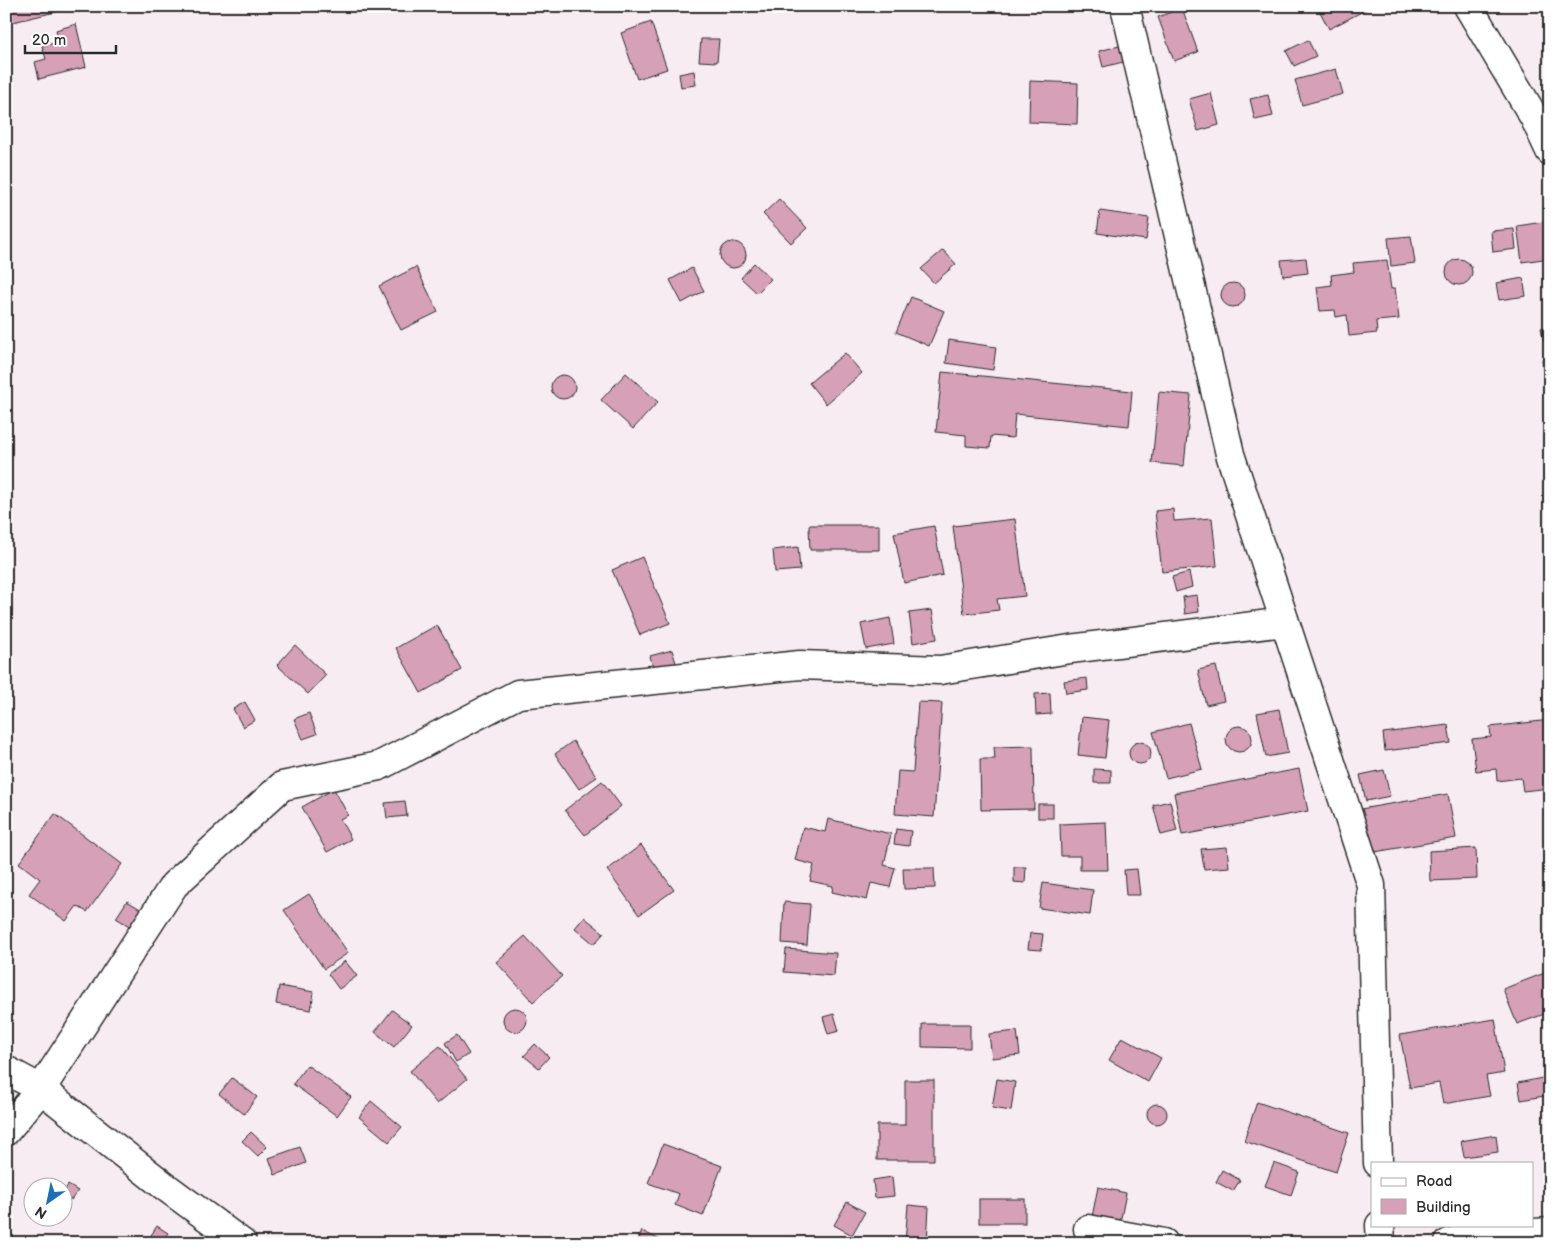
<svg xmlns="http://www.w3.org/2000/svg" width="1556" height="1249" viewBox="0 0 1556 1249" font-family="'Balsamiq Sans',sans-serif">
  <rect width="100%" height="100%" fill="#f7ecf1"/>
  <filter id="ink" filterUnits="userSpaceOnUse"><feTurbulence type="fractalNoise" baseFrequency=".02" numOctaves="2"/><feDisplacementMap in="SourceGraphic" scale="10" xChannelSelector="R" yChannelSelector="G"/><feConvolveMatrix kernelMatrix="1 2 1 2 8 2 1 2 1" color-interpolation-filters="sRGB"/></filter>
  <g filter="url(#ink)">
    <!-- building -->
    <g fill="#d6a1b8" stroke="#2b2b2b">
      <path d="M 8,6 L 63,6 L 64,10 L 13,22 Z"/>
      <path d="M 744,6 L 764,6 L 747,13 Z"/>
      <path d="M 1317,6 L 1370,6 L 1371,7 L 1329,29 Z"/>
      <path d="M 1182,8 L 1198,52 L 1174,61 L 1158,17 Z"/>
      <path d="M 651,22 L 667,69 L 637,79 L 621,33 Z"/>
      <path d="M 76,24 L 86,67 L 39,79 L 35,62 L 46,59 L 42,46 L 59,42 L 56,30 Z"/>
      <path d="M 701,39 L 719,39 L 717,62 L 699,61 Z"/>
      <path d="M 1308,40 L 1316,56 L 1294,66 L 1286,51 Z"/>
      <path d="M 1123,45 L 1127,61 L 1103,67 L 1099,51 Z"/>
      <path d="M 1336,69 L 1343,94 L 1302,105 L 1295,80 Z"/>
      <path d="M 694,71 L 696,85 L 681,87 L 679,74 Z"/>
      <path d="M 1030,81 L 1078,83 L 1077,124 L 1029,122 Z"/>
      <path d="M 1211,93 L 1219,125 L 1198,131 L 1189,99 Z"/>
      <path d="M 1268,95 L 1273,116 L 1255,120 L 1250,99 Z"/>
      <path d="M 779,199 L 807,228 L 791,243 L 763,214 Z"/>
      <path d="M 1100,211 L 1149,218 L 1146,240 L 1097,233 Z"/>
      <path d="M 1550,221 L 1550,258 L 1522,262 L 1517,226 Z"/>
      <path d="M 1514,229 L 1516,249 L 1493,252 L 1491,231 Z"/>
      <path d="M 1411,236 L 1415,263 L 1391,266 L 1388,238 Z"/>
      <circle cx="733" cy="255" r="13"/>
      <path d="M 943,250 L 956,264 L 934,283 L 921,269 Z"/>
      <path d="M 1306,258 L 1308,273 L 1283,276 L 1281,260 Z"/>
      <circle cx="1459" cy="272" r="13"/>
      <path d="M 1387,260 L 1391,289 L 1395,288 L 1399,319 L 1376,321 L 1377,333 L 1349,336 L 1347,315 L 1336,317 L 1335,310 L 1320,311 L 1317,287 L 1332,285 L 1331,275 L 1354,272 L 1353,263 Z"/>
      <path d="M 754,263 L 771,279 L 757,293 L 741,278 Z"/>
      <path d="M 416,267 L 438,312 L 401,330 L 379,286 Z"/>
      <path d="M 692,268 L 704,291 L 682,303 L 670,280 Z"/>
      <path d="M 1523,278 L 1526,296 L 1499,300 L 1496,283 Z"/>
      <circle cx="1233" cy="295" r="12"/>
      <path d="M 911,297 L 944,311 L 929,346 L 896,332 Z"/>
      <path d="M 1550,326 L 1550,340 L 1544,341 L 1541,328 Z"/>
      <path d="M 949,340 L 996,347 L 993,370 L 946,363 Z"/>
      <path d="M 845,353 L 862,373 L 826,404 L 809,383 Z"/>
      <path d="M 1550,358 L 1550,426 L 1542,359 Z"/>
      <path d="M 942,372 L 1132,391 L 1129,426 L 1015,414 L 1013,438 L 991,436 L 990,448 L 966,446 L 966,435 L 936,432 Z"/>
      <path d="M 626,373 L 658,402 L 633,429 L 601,400 Z"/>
      <circle cx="563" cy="387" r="12"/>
      <path d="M 1159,392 L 1191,395 L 1184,466 L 1152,463 Z"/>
      <path d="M 1173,509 L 1174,521 L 1212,518 L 1217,566 L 1162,572 L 1155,511 Z"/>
      <path d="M 1015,519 L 1025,596 L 997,599 L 999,610 L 964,614 L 953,526 Z"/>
      <path d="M 809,525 L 879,525 L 879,550 L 810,550 Z"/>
      <path d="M 934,526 L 943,575 L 904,583 L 894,533 Z"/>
      <path d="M 798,547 L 800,570 L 775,572 L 773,550 Z"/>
      <path d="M 642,557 L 670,623 L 640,635 L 612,570 Z"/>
      <path d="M 1189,572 L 1192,587 L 1176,592 L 1172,577 Z"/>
      <path d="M 1197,595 L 1199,612 L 1185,614 L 1183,597 Z"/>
      <path d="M 932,610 L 937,639 L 913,643 L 909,613 Z"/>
      <path d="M 890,618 L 894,644 L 866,649 L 861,624 Z"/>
      <path d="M 437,625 L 462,670 L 421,693 L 396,648 Z"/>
      <path d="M 295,645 L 326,675 L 308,694 L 277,665 Z"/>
      <path d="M 672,650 L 677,666 L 654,671 L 650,656 Z"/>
      <path d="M 1216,666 L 1224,701 L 1206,705 L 1198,670 Z"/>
      <path d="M 1087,678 L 1088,690 L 1066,693 L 1064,681 Z"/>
      <path d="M 1050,693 L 1051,714 L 1036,715 L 1035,694 Z"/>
      <path d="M 245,702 L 255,720 L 243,727 L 233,709 Z"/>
      <path d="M 918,702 L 942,703 L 934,817 L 895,814 L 898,771 L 913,772 Z"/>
      <path d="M 1279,709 L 1288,753 L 1266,757 L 1257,713 Z"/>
      <path d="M 309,713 L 317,734 L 303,739 L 294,719 Z"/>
      <path d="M 1082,717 L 1109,720 L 1105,758 L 1078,755 Z"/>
      <path d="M 1550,720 L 1550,788 L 1523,791 L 1521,778 L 1497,781 L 1496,769 L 1476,771 L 1472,739 L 1491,737 L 1490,727 Z"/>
      <path d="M 1189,723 L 1202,769 L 1166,778 L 1153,732 Z"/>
      <path d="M 1448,725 L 1451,743 L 1385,751 L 1383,733 Z"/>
      <circle cx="1239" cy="739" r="13"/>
      <path d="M 573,741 L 597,777 L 579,789 L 555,754 Z"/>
      <circle cx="1140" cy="753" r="11"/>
      <path d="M 1033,746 L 1034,809 L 981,810 L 980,759 L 995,759 L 994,747 Z"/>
      <path d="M 1094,769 L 1111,770 L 1111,783 L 1094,783 Z"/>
      <path d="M 1299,769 L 1308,811 L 1182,835 L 1174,793 Z"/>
      <path d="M 1384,770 L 1390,796 L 1366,801 L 1360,775 Z"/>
      <path d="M 602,781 L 621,806 L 585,835 L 565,810 Z"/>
      <path d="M 334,789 L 348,815 L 340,819 L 351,839 L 327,852 L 302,807 Z"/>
      <path d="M 1448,794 L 1456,838 L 1363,854 L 1355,810 Z"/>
      <path d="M 405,801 L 407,816 L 387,818 L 385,803 Z"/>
      <path d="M 1170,801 L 1177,831 L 1161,835 L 1153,805 Z"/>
      <rect x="1038" y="804" width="15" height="14"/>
      <path d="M 55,814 L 122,864 L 87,912 L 77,906 L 66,921 L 29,894 L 40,879 L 19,863 Z"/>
      <path d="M 828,819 L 891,834 L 884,865 L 895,868 L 890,887 L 871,883 L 867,900 L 832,892 L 833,886 L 810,881 L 814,865 L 795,860 L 803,827 L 825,832 Z"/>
      <path d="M 1106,822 L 1108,870 L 1080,870 L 1080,856 L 1061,856 L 1060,824 Z"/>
      <path d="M 896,829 L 911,831 L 909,846 L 894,844 Z"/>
      <path d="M 641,845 L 674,890 L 639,915 L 607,870 Z"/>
      <path d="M 1227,847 L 1229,867 L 1204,869 L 1201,849 Z"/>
      <path d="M 1476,848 L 1477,879 L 1430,881 L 1429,851 Z"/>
      <path d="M 1014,867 L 1026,867 L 1025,883 L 1014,882 Z"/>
      <path d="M 903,868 L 934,868 L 935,888 L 904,889 Z"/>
      <path d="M 1137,869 L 1140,895 L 1126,895 L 1124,870 Z"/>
      <path d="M 1043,883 L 1093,890 L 1090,915 L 1039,908 Z"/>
      <path d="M 309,894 L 348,953 L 324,969 L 284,910 Z"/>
      <path d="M 127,901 L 142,910 L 131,927 L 116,918 Z"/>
      <path d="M 784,902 L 810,904 L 807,945 L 782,943 Z"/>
      <path d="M 584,917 L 604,933 L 594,944 L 575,928 Z"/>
      <path d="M 1030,933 L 1043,934 L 1041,950 L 1028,949 Z"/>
      <path d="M 525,936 L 562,976 L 533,1002 L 496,962 Z"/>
      <path d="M 786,949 L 836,953 L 834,976 L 784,972 Z"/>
      <path d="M 345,961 L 357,976 L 339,989 L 328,974 Z"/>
      <path d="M 1550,971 L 1550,1012 L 1517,1024 L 1503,989 Z"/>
      <path d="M 279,986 L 314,992 L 311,1010 L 276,1004 Z"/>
      <circle cx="515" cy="1020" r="12"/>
      <path d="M 392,1010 L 412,1025 L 394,1047 L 375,1032 Z"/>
      <path d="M 834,1014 L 839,1031 L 828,1034 L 823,1017 Z"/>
      <path d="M 1495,1019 L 1504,1073 L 1486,1076 L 1490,1096 L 1443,1104 L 1439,1083 L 1410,1088 L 1400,1035 Z"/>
      <path d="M 922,1024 L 970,1024 L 970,1048 L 922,1047 Z"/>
      <path d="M 1017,1031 L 1020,1055 L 992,1058 L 989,1034 Z"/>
      <path d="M 457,1035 L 469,1054 L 456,1062 L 445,1043 Z"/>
      <path d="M 1122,1037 L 1161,1058 L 1148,1082 L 1109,1060 Z"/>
      <path d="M 535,1044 L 549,1057 L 539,1068 L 524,1056 Z"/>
      <path d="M 440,1046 L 467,1079 L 437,1104 L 410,1071 Z"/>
      <path d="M 307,1065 L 351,1097 L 337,1116 L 293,1084 Z"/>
      <path d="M 1547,1077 L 1550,1095 L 1521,1100 L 1518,1083 Z"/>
      <path d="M 232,1078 L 257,1097 L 244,1114 L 219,1094 Z"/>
      <path d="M 997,1079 L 1015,1082 L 1011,1111 L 992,1108 Z"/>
      <path d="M 905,1080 L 934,1080 L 934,1160 L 877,1160 L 877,1125 L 905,1125 Z"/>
      <path d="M 371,1101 L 402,1127 L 389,1142 L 359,1117 Z"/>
      <path d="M 1257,1102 L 1349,1133 L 1336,1172 L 1244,1141 Z"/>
      <circle cx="1157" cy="1114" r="10"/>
      <path d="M 251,1132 L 267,1147 L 258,1156 L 242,1141 Z"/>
      <path d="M 1496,1135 L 1498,1152 L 1464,1157 L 1461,1141 Z"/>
      <path d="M 663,1144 L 722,1166 L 703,1216 L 675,1205 L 679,1194 L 648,1183 Z"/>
      <path d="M 300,1147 L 306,1163 L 275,1175 L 269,1158 Z"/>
      <path d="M 1274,1163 L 1299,1172 L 1291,1195 L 1265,1186 Z"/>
      <path d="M 1222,1170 L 1240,1180 L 1233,1191 L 1216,1182 Z"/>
      <path d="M 892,1177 L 894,1196 L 875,1198 L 873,1180 Z"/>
      <path d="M 68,1185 L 78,1191 L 71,1200 L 62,1195 Z"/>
      <path d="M 1098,1187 L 1126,1193 L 1120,1223 L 1092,1217 Z"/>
      <rect x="979" y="1199" width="46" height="24"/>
      <path d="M 847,1202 L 865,1212 L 852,1235 L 834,1225 Z"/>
      <path d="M 908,1205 L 929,1207 L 927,1243 L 905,1243 Z"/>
      <path d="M 157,1226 L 168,1233 L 161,1243 L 146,1243 Z"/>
      <path d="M 642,1231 L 666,1243 L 637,1243 Z"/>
    </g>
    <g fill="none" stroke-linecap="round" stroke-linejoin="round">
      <defs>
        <g id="street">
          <path d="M 1125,6 L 1230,454 L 1371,885 L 1378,1163"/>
          <path d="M 1468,6 L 1534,117 L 1550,151"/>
          <path d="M 6,1070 L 41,1089 L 163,1185 L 242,1243"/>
          <path d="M 6,1131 L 41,1089 L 174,885 L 282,786 L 379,766 L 518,694 L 800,665 L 940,670 L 1070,649 L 1284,622"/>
          <path d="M 1380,1225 L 1381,1243"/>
          <path d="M 1088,1229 L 1164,1243"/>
          <path d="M 1449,1243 L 1466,1237 L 1550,1232"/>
        </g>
      </defs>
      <!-- street casing -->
      <use href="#street" stroke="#2b2b2b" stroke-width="31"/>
      <!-- street -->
      <use href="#street" stroke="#fff" stroke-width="28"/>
    </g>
  </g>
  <!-- margin -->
  <rect width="1556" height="1249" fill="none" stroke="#fff" stroke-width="25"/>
  <rect x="12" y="12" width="1531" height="1224" fill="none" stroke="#2b2b2b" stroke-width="2" filter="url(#ink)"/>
  <!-- legend -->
  <rect x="1371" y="1162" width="162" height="65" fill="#ffffff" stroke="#aaaaaa"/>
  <rect x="1381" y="1178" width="25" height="8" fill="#ffffff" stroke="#aaaaaa"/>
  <text x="1416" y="1186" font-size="15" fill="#2b2b2b">Road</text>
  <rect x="1381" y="1199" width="25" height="15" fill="#d6a1b8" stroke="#aaaaaa"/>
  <text x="1416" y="1212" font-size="15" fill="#2b2b2b">Building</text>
  <!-- north arrow -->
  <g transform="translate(48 1202) rotate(213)"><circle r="24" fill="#ffffff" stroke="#aaaaaa"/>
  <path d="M0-4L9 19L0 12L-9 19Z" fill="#1f6fb2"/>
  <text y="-8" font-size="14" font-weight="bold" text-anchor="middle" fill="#2b2b2b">N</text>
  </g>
  <!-- scale -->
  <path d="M25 45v8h91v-8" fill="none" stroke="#2b2b2b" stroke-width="2.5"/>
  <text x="32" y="45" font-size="15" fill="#2b2b2b" stroke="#ffffff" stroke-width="4" paint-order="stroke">20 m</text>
</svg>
